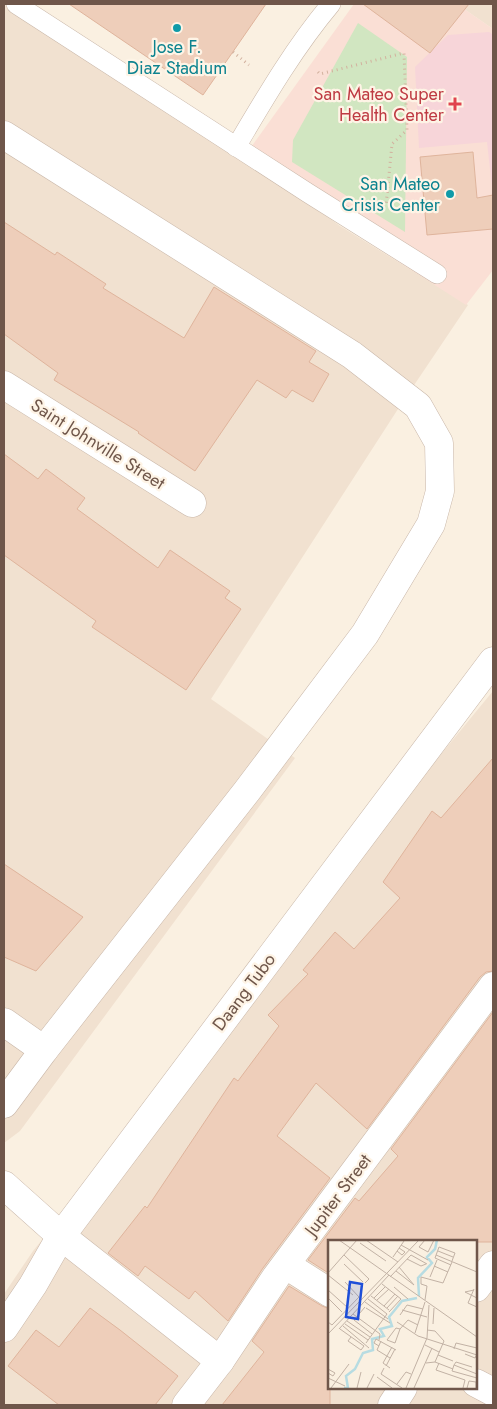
<svg xmlns="http://www.w3.org/2000/svg" width="497" height="1409" viewBox="0 0 497 1409" font-family="Jost,sans-serif">
  <rect width="100%" height="100%" fill="#faf0e1"/>
  <!-- residential -->
  <g fill="#f1e1d0" fill-rule="evenodd">
    <path d="M 4,4 L 20,4 L 142,81 L 340,226 L 468,305 L 398,409 L 211,699 L 295,758 L 20,1131 L 4,1143 Z"/>
    <path d="M 457,4 L 493,4 L 493,29 Z"/>
    <path d="M 493,691 L 493,1405 L 4,1405 L 4,1294 L 33,1251 ZM 330,1242 L 476,1242 L 476,1388 L 330,1388 Z"/>
  </g>
  <!-- commercial -->
  <path fill="#fadfd5" d="M 354,4 L 457,4 L 493,29 L 493,270 L 466,305 L 241,161 Z"/>
  <!-- medical -->
  <path fill="#f7d5d9" d="M 489,32 L 493,35 L 493,186 L 492,187 L 487,142 L 419,148 L 415,67 L 448,35 Z"/>
  <!-- green -->
  <path fill="#d1e6c1" d="M 358,23 L 407,57 L 405,232 L 292,162 L 293,140 Z"/>
  <!-- building -->
  <g fill="#eeceba" stroke="#dfb49c">
    <path d="M 69,4 L 266,4 L 203,95 Z"/>
    <path d="M 363,4 L 469,4 L 430,53 Z"/>
    <path d="M 473,152 L 477,198 L 493,195 L 493,229 L 427,235 L 420,157 Z"/>
    <path d="M 4,222 L 55,255 L 57,252 L 106,284 L 103,288 L 184,338 L 214,287 L 316,351 L 309,362 L 329,374 L 313,402 L 292,390 L 286,398 L 257,380 L 195,471 L 138,433 L 139,432 L 54,380 L 58,373 L 4,334 Z"/>
    <path d="M 4,454 L 38,479 L 46,469 L 85,498 L 77,509 L 158,568 L 170,550 L 230,591 L 225,598 L 241,609 L 186,690 L 92,627 L 96,621 L 4,555 Z"/>
    <path d="M 493,758 L 493,971 L 486,972 L 480,977 L 367,1129 L 316,1083 L 277,1136 L 330,1178 L 263,1268 L 228,1321 L 195,1291 L 189,1299 L 145,1266 L 138,1276 L 108,1253 L 145,1206 L 147,1208 L 234,1078 L 238,1081 L 279,1026 L 268,1015 L 308,974 L 303,970 L 335,932 L 354,949 L 400,898 L 383,882 L 432,811 L 441,818 Z"/>
    <path d="M 4,864 L 83,917 L 36,971 L 4,957 Z"/>
    <path d="M 493,1012 L 493,1242 L 330,1242 L 330,1274 L 308,1260 L 355,1198 L 359,1201 L 398,1156 L 391,1149 Z"/>
    <path d="M 289,1286 L 322,1306 L 330,1309 L 330,1405 L 222,1405 L 264,1352 L 252,1341 Z"/>
    <path d="M 90,1308 L 120,1330 L 178,1376 L 155,1405 L 59,1405 L 8,1366 L 36,1330 L 59,1347 Z"/>
  </g>
  <g fill="none" stroke-linecap="round" stroke-linejoin="round">
    <defs>
      <g id="service">
        <path d="M 16,4 L 308,193 L 437,274"/>
        <path d="M 236,147 C 265,98 294,48 331,4"/>
      </g>
      <g id="minor">
        <path d="M 4,135 L 352,355 L 418,406 L 439,443 L 440,491 L 431,524 L 365,634 L 247,791 L 44,1050 L 4,1104"/>
        <path d="M 4,385 L 192,503"/>
        <path d="M 4,1022 L 44,1050"/>
        <path d="M 4,1185 L 61,1236 L 220,1361"/>
        <path d="M 286,1265 L 330,1293"/>
        <path d="M 476,1288 L 493,1265"/>
        <path d="M 4,1328 L 33,1285 L 61,1236 L 493,661"/>
        <path d="M 476,1383 L 493,1392"/>
        <path d="M 186,1405 L 220,1361 L 276,1277 L 493,986"/>
        <path d="M 392,1405 L 403,1388"/>
      </g>
    </defs>
    <!-- service casing -->
    <use href="#service" stroke="#c9b7a9" stroke-width="20"/>
    <!-- minor casing -->
    <use href="#minor" stroke="#c9b7a9" stroke-width="29"/>
    <!-- path -->
    <g stroke="#d2b19e" stroke-width="3" stroke-dasharray="1 4" stroke-linecap="butt">
      <path d="M 233,52 L 249,65"/>
      <path d="M 318,72 L 320,74 L 404,53 L 407,130 L 392,144 L 386,206"/>
    </g>
    <!-- service -->
    <use href="#service" stroke="#fff" stroke-width="19"/>
    <!-- minor -->
    <use href="#minor" stroke="#fff" stroke-width="28"/>
  </g>
  <!-- markers -->
  <g fill="#0f9aa8" stroke="#fef4e6" stroke-width="2">
    <circle cx="177" cy="28" r="5"/>
    <circle cx="450" cy="194" r="5"/>
  </g>
  <path fill="#e0444e" stroke="#fef4e6" stroke-width="2" d="M452.5 96.5h5v5h5v5h-5v5h-5v-5h-5v-5h5z"/>
  <g text-anchor="middle" dominant-baseline="central" stroke-width="4.5" stroke-linejoin="round" paint-order="stroke">
    <!-- culture labels -->
    <g font-size="18" fill="#0d838f" stroke="#fef4e6">
      <text x="177" y="47">Jose F.<tspan x="177" dy="21">Diaz Stadium</tspan></text>
      <text x="440" y="184" text-anchor="end">San Mateo<tspan x="440" dy="21">Crisis Center</tspan></text>
    </g>
    <!-- health labels -->
    <g font-size="18" fill="#be3a42" stroke="#fef4e6" text-anchor="end">
      <text x="444" y="94">San Mateo Super<tspan x="444" dy="21">Health Center</tspan></text>
    </g>
    <!-- street labels -->
    <g font-size="18" fill="#6f564a" stroke="#fef4e6">
      <text transform="translate(98 444) rotate(32)">Saint Johnville Street</text>
      <text transform="translate(244 992) rotate(-53)">Daang Tubo</text>
      <text transform="translate(338 1195) rotate(-53)">Jupiter Street</text>
    </g>
  </g>
  <!-- overview -->
  <g transform="translate(328 1240)">
    <rect width="149" height="149" fill="#faf0e1"/>
    <path fill="none" stroke="#b7dce2" stroke-width="2.5" d="M 91,56 L 90,38 L 104,23 L 99,17 L 107,9 L 109,0M 16,148 L 20,148 L 18,136 L 27,129 L 35,113 L 45,110 L 44,99 L 56,96 L 52,89 L 64,86 L 61,77 L 66,71 L 74,61 L 89,58"/>
    <path fill="none" stroke="#c2b2a5" stroke-width="1" d="M 11,0 L 149,97M 38,0 L 70,22M 97,0 L 91,7 L 100,12 L 106,0M 32,3 L 58,21M 73,5 L 100,20M 69,11 L 74,15 L 77,12 L 71,8M 110,11 L 125,17M 16,15 L 41,39 L 37,43M 108,15 L 149,32M 65,17 L 76,1M 79,19 L 93,26 L 98,24M 16,24 L 35,42M 123,25 L 107,18 L 111,7 L 127,13 L 124,21M 106,26 L 120,32M 71,27 L 86,45M 68,31 L 86,45M 0,33 L 29,0M 0,35 L 25,55M 62,37 L 83,15 L 99,24M 102,37 L 109,20M 54,44 L 73,59 L 61,72M 66,47 L 80,59M 146,49 L 140,63 L 149,67M 0,50 L 20,68M 146,50 L 137,52 L 149,58M 43,56 L 61,70M 0,58 L 14,72M 46,58 L 57,47M 49,60 L 61,49M 97,60 L 99,46 L 93,44 L 93,37 L 115,43 L 124,22M 37,62 L 60,79M 56,66 L 67,54M 37,67 L 26,80 L 44,94M 38,68 L 62,83M 59,68 L 70,56M 74,70 L 99,77M 25,74 L 52,94 L 51,100M 72,75 L 79,65 L 95,69M 19,81 L 42,97M 0,82 L 4,85 L 31,57 L 17,42M 69,82 L 90,96 L 149,115M 17,84 L 40,100M 105,84 L 106,68M 15,86 L 41,108M 11,89 L 61,35M 12,89 L 36,106 L 33,110 L 20,101 L 23,97M 72,89 L 68,88 L 59,100 L 67,103 L 72,89 L 80,80 L 90,85M 87,93 L 97,62M 0,94 L 91,0M 53,101 L 49,110 L 62,118M 38,103 L 59,74 L 40,59M 97,105 L 111,112M 51,106 L 46,103 L 48,99 L 68,110M 126,109 L 128,103 L 149,108M 137,114 L 147,118 L 149,114M 110,115 L 125,121M 107,122 L 125,129M 98,123 L 107,122 L 116,101 L 107,91 L 99,90M 111,123 L 108,130 L 137,140 L 135,148M 126,125 L 124,131 L 149,138M 126,125 L 149,134M 126,125 L 128,122 L 144,127M 58,126 L 67,109M 56,128 L 53,134 L 74,148M 62,128 L 55,123 L 64,107M 0,129 L 7,133 L 5,136 L 0,133M 49,137 L 64,148M 0,138 L 17,146M 69,144 L 78,132 L 83,134M 3,148 L 21,124M 29,148 L 33,132M 39,148 L 46,134M 78,148 L 99,98 L 101,65M 86,148 L 104,108M 139,148 L 141,141 L 148,142 L 148,148"/>
    <path fill="#1d4ed8" fill-opacity="0.15" stroke="#1d4ed8" stroke-width="2.5" d="M 22,42 L 34,44 L 30,79 L 18,77 Z"/>
    <rect width="149" height="149" fill="none" stroke="#6f564a" stroke-width="2.5"/>
  </g>
  <!-- border -->
  <rect width="497" height="1409" fill="none" stroke="#6f564a" stroke-width="10"/>
</svg>
